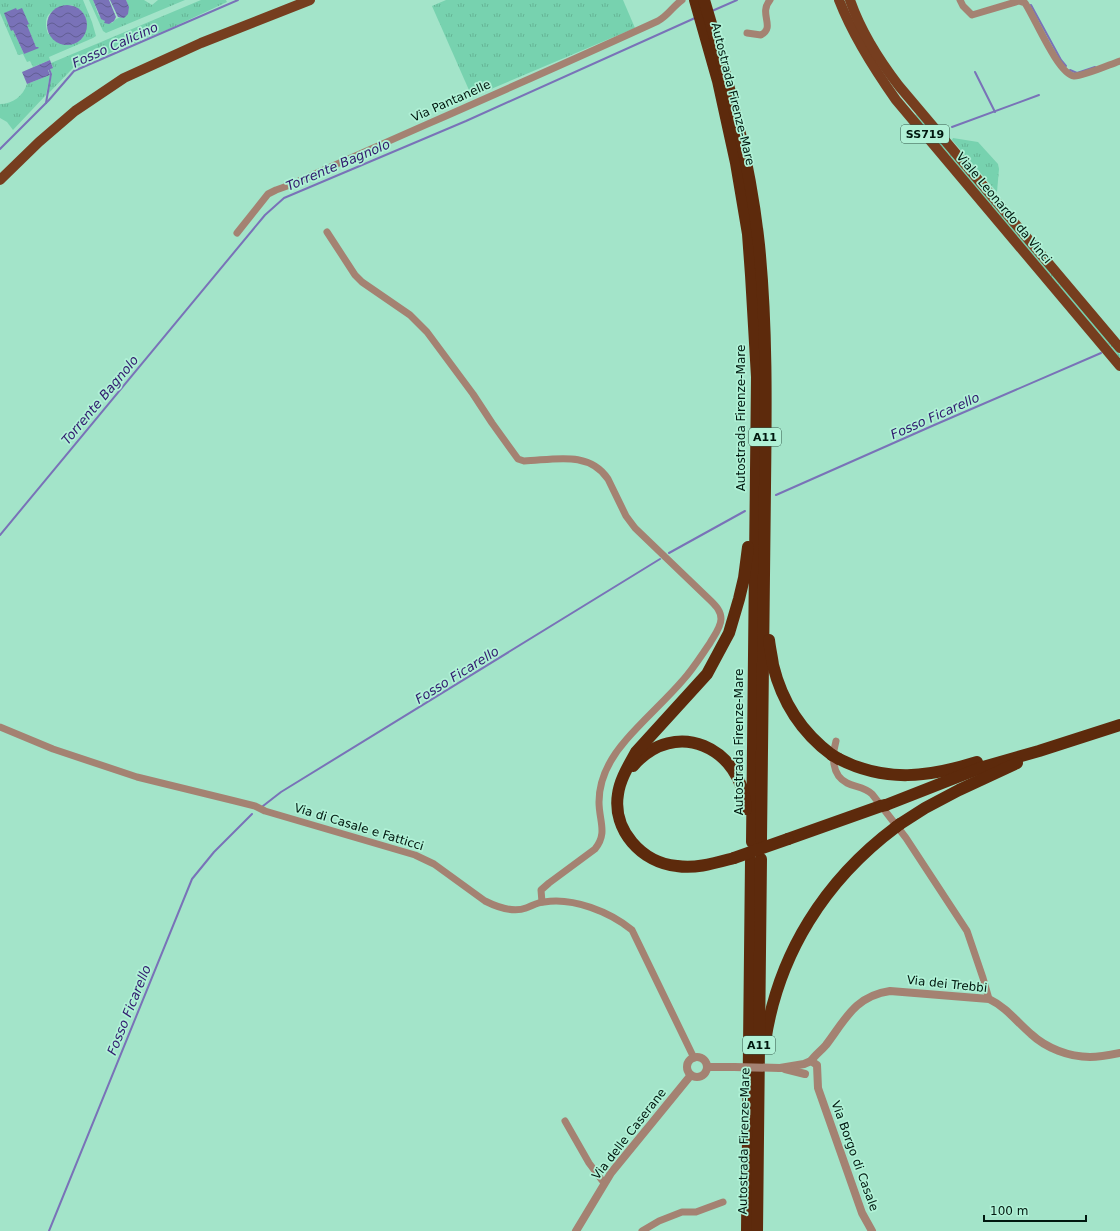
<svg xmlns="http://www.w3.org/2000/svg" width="1120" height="1231" viewBox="0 0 1120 1231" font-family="'DejaVu Sans',sans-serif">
  <defs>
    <pattern id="grass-tufts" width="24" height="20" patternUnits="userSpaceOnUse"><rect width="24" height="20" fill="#77d2af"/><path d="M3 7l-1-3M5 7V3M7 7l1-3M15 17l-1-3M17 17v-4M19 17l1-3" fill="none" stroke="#65b495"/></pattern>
    <pattern id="water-waves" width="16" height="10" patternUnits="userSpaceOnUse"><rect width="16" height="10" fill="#7972b8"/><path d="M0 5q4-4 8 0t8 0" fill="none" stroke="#615d94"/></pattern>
  </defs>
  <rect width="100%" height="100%" fill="#a3e4c9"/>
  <!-- grass -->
  <g fill="url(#grass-tufts)" fill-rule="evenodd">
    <path d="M 0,0 L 83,0 L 92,22 L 96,36 L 93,38 L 49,57 L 50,60 L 33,67 L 30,61 L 27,62 L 23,54 L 18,55 L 0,13 ZM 71,5 C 81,9 86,14 87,25 L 48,34 C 41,11 54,10 71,5 ZM 28,23 L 26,24 L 36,47 L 24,54 L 13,30 Z"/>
    <path d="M 89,0 L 93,0 C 98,12 97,20 112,23 L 116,19 C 127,15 131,12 126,0 L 144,0 L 152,5 L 158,0 L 185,0 L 106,33 L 103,31 Z"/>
    <path d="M 201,0 L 226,0 L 227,2 L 169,29 L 73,68 L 48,94 L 52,74 L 50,69 L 53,67 L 51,63 Z"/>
    <path d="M 446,0 L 623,0 L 635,28 L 472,97 L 432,6 Z"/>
    <path d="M 50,75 L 46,95 L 13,130 L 7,122 L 0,118 L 0,104 C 13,104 23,96 27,84 Z"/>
    <path d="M 916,114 L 1120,354 L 1120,358 L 915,116 Z"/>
    <path d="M 953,138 L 978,142 L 998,164 L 999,169 L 997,192 L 952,140 Z"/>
  </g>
  <!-- water -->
  <g fill="url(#water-waves)">
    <path d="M 93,0 L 109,0 L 116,17 L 114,21 L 109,24 L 104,23 L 105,21 L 101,19 Z"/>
    <path d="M 110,0 L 126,0 L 129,7 L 128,14 L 124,18 L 118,17 Z"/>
    <circle cx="67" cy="25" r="20"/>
    <path d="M 16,8 L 17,10 L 22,8 L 29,24 L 27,25 L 36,47 L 38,47 L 39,48 L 24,54 L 13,30 L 11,31 L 4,13 Z"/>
    <path d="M 50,60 L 53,68 L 48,70 L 50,75 L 27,84 L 22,72 Z"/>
  </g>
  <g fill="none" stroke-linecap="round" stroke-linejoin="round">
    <!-- stream -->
    <g stroke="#7972b8" stroke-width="2">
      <path d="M 1031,5 L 1061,60 L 1066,66"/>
      <path d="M 712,11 L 737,0"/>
      <path d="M 1070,70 L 1077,73 L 1095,67"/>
      <path d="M 975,72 L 995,112"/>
      <path d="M 46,103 L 51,74 L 49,69"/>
      <path d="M 952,127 L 1039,95"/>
      <path d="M 0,149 L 49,100 L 74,71 L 238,0"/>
      <path d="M 776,495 L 932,426 L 1101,353"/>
      <path d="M 0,535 L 265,215 L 284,198 L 466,121 L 695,18"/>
      <path d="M 669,553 L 745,511"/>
      <path d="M 263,806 L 281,792 L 660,559"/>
      <path d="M 49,1231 L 192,879 L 214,852 L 252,814"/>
    </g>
    <!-- minor -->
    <g stroke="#a48272" stroke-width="7">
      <path d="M 960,0 L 963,6 L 972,15 L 1019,1 L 1025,3 C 1035,18 1058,74 1074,76 C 1082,77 1111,64 1120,61"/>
      <path d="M 747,33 L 761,35 C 776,27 758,14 770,0"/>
      <path d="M 327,232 L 355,275 L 362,282 L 410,315 L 427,332 L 473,394 L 492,423 L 518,459 L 524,461 C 553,460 589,450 608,479 L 626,516 L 635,528 L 711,601 C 716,606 721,611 721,619 C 721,627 714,636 710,643 C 701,656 693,669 683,680 C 665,701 644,719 626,740 C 611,757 599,779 599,802 C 599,821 608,833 595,849 L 549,883 L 541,890 L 542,902"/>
      <path d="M 237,233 L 268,194 L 276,190 L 290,185 C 413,130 536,77 658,21 C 669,15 673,6 682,0"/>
      <path d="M 0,727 L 53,749 L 137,777 L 235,801 L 255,806 L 265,811 L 415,855 L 434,864 L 485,901 C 497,907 513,913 526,908 C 532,906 538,902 544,902 C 573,897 610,912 632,930 L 694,1058"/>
      <path d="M 836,741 C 832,755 831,775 847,783 C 855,787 865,787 872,794 L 906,838 L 967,931 L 983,978 L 989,999"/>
      <path d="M 565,1121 L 589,1163 L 604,1183"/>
      <path d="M 642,1231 L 659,1221 L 682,1212 L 696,1212 L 723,1202"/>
    </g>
    <!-- tertiary -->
    <g stroke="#a48272" stroke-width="8">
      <circle cx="697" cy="1067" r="10"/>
      <path d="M 811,1061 C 815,1055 821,1051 826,1045 C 845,1020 855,996 890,991 L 989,999 C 1006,1007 1017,1022 1031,1034 C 1046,1048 1069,1057 1090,1057 C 1100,1057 1110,1055 1120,1053"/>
      <path d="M 707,1067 L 734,1067"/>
      <path d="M 780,1068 L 804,1064 L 811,1061 L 817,1065 L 818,1088 L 862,1213 L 872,1231"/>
      <path d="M 785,1069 L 805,1074"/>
      <path d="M 576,1231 L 611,1173 L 691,1075"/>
    </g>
    <!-- primary -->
    <g stroke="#763e1f" stroke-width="10">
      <path d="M 839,0 C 853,36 874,69 896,100 L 1120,366"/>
      <path d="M 850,0 C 861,32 879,60 899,86 L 1120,348"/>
      <path d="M 0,180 L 39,142 L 75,111 L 124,78 L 201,43 L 310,0"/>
    </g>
    <!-- motorway -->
    <g stroke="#5d2a0c" stroke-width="12">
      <path d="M 695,0 L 718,81 L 736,163 L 748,234 L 751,275 L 757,377 L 752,842"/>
      <path d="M 704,0 C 728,80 750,161 759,245 C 767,325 766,406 765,487 C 764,604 762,722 761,840"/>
      <path d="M 769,640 C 770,649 772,657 773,665 C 782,702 801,732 832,755"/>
      <path d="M 839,759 C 886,783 929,777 977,762"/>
      <path d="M 633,766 C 675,717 742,747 746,809"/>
      <path d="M 886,805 L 983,767 L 1039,751 L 1120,725"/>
      <path d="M 900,824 L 925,808 L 959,790 L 1017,763"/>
      <path d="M 788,839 L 881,806"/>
      <path d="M 734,858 C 715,863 696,869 677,866 C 642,863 612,830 618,794 C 620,779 629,765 636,752 L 707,674 L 729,633 L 739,599 L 744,578 L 748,547"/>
      <path d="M 765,1042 C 778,954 825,880 896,827"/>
      <path d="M 747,1231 L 751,861"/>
      <path d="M 757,1231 L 761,859"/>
    </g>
    <!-- tertiary-bridge -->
    <path stroke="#a48272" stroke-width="8" d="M 734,1067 L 780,1068"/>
    <!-- motorway-bridge -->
    <g stroke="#5d2a0c" stroke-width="12">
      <path d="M 832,755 L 839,759"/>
      <path d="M 881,806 L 886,805"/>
      <path d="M 896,827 L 900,824"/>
      <path d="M 734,858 L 788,839"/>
    </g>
  </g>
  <g text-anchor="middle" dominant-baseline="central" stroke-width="3.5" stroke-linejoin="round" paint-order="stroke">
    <!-- shield labels -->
    <g fill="#b0f1d6" stroke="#35594b" stroke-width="1">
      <rect x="901" y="125" width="48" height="18" rx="3"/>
      <rect x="749" y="428" width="32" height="18" rx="3"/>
      <rect x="743" y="1036" width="32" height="18" rx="3"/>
    </g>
    <g font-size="11" font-weight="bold" fill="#00180f">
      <text x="925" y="134">SS719</text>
      <text x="765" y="437">A11</text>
      <text x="759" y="1045">A11</text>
    </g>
    <!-- street labels -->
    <g font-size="12" fill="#00180f" stroke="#b0f1d6">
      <text transform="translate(733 94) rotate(76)">Autostrada Firenze-Mare</text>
      <text transform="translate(451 101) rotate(-24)">Via Pantanelle</text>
      <text transform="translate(1004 208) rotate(50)">Viale Leonardo da Vinci</text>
      <text transform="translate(741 418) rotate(-90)">Autostrada Firenze-Mare</text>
      <text transform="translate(739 742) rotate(-90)">Autostrada Firenze-Mare</text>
      <text transform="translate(359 827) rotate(17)">Via di Casale e Fatticci</text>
      <text transform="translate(947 984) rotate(6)">Via dei Trebbi</text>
      <text transform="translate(629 1134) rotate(-52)">Via delle Caserane</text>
      <text transform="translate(744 1141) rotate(-89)">Autostrada Firenze-Mare</text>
      <text transform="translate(855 1156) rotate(70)">Via Borgo di Casale</text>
    </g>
    <!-- water labels -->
    <g font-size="13" font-style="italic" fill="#2f196d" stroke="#b0f1d6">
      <text transform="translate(115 45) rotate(-24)">Fosso Calicino</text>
      <text transform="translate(338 165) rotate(-23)">Torrente Bagnolo</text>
      <text transform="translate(100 400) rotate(-50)">Torrente Bagnolo</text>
      <text transform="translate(935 416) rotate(-24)">Fosso Ficarello</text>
      <text transform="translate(457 675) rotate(-32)">Fosso Ficarello</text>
      <text transform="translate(129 1010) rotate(-68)">Fosso Ficarello</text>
    </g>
  </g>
  <!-- scale -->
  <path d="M984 1215v6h102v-6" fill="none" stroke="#00180f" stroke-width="2"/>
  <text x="990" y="1215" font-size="12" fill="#00180f" stroke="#b0f1d6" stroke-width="3" paint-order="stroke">100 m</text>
</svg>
